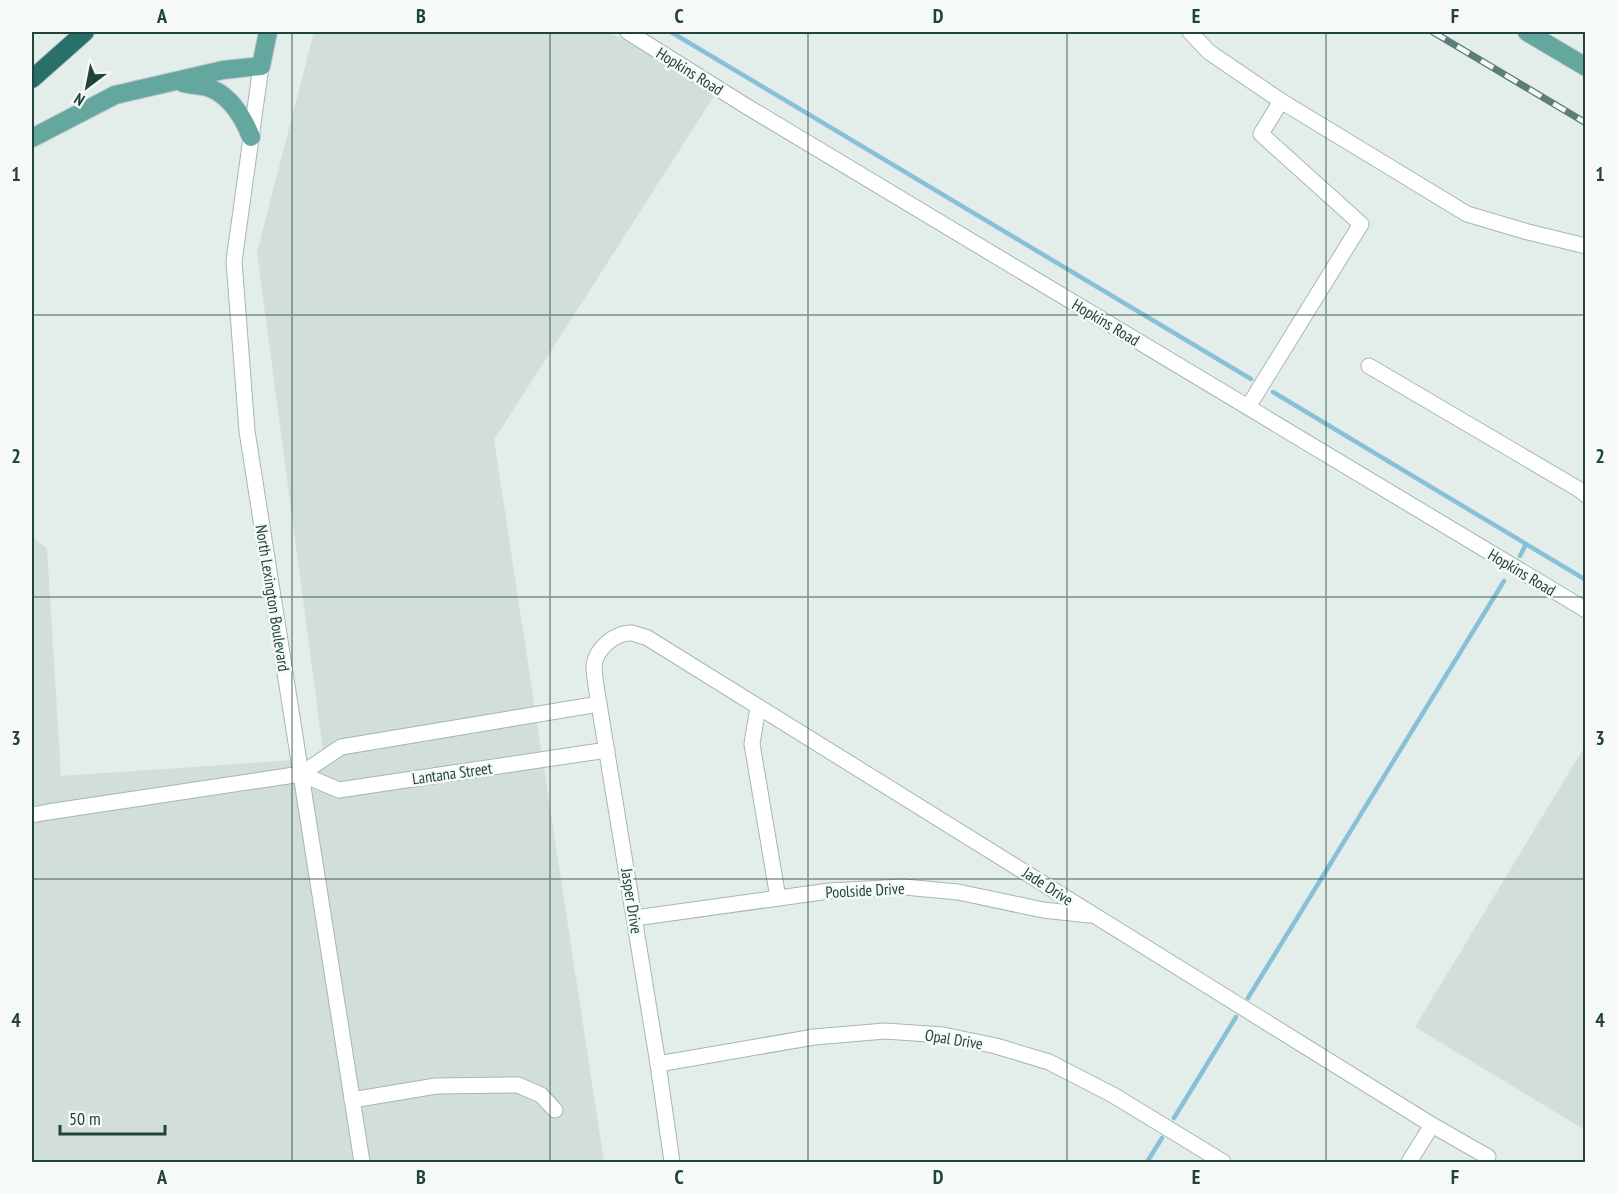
<svg xmlns="http://www.w3.org/2000/svg" width="1617" height="1194" viewBox="0 0 1617 1194" font-family="'PT Sans Narrow',sans-serif">
  <rect width="100%" height="100%" fill="#e3eeeb"/>
  <!-- built -->
  <g fill="#d1deda">
    <path d="M 314,32 L 609,32 L 716,93 L 494,440 L 604,1162 L 32,1162 L 32,537 L 47,549 L 61,776 L 324,758 L 257,252 Z"/>
    <path d="M 1585,746 L 1585,1130 L 1415,1027 Z"/>
  </g>
  <g fill="none" stroke-linecap="round" stroke-linejoin="round">
    <!-- stream -->
    <g stroke="#87c1d7" stroke-width="4.5">
      <path d="M 671,32 L 1251,379"/>
      <path d="M 1273,392 L 1586,580"/>
      <path d="M 1520,556 L 1526,544"/>
      <path d="M 1248,998 L 1504,581"/>
      <path d="M 1174,1118 L 1236,1017"/>
      <path d="M 1147,1162 L 1162,1138"/>
    </g>
    <defs>
      <g id="minor">
        <path d="M 628,32 L 746,106 L 1586,610"/>
        <path d="M 1190,32 L 1209,52 L 1281,101 L 1467,214 L 1528,232 L 1586,246"/>
        <path d="M 261,66 L 234,261 L 247,431 L 362,1162"/>
        <path d="M 1369,366 L 1580,490 L 1586,495"/>
        <path d="M 1248,407 L 1361,224 L 1261,134 L 1281,101"/>
        <path d="M 758,707 L 752,744 L 778,898"/>
        <path d="M 301,774 L 339,790 L 607,750"/>
        <path d="M 32,815 L 48,812 L 301,774 L 341,747 L 599,704"/>
        <path d="M 635,918 L 829,891 L 904,887 L 958,892 L 1043,910 L 1089,915"/>
        <path d="M 658,1064 L 814,1037 L 885,1031 L 943,1035 L 996,1046 L 1049,1062 L 1113,1095 L 1223,1162"/>
        <path d="M 352,1100 L 436,1086 L 518,1085 L 541,1095 L 555,1110"/>
        <path d="M 672,1162 L 658,1064 L 599,704 C 597,692 594,677 594,665 C 596,649 615,632 632,633 C 636,634 641,636 646,637 L 1432,1125 L 1488,1157"/>
        <path d="M 1409,1162 L 1432,1125"/>
      </g>
      <g id="major">
        <path d="M 1527,32 L 1586,67"/>
        <path d="M 183,83 C 191,85 200,85 207,87 C 229,94 243,117 251,137"/>
        <path d="M 32,138 L 115,95 L 223,70 L 261,66 L 268,32"/>
      </g>
      <path id="highway" d="M 32,79 L 85,32"/>
    </defs>
    <!-- minor casing -->
    <use href="#minor" stroke="#a5b7b3" stroke-width="17"/>
    <!-- major casing -->
    <use href="#major" stroke="#c1cac9" stroke-width="20"/>
    <!-- highway casing -->
    <use href="#highway" stroke="#c1cac9" stroke-width="20"/>
    <!-- minor -->
    <use href="#minor" stroke="#fff" stroke-width="15"/>
    <!-- major -->
    <use href="#major" stroke="#64a79e" stroke-width="18"/>
    <!-- highway -->
    <use href="#highway" stroke="#2a706a" stroke-width="18"/>
    <defs>
      <path id="rail" d="M 1433,32 L 1586,123"/>
    </defs>
    <!-- rail casing -->
    <use href="#rail" stroke="#5c7d78" stroke-width="7"/>
    <!-- rail -->
    <use href="#rail" stroke="#f5faf8" stroke-width="4.5" stroke-dasharray="14" stroke-linecap="butt"/>
  </g>
  <!-- grid -->
  <path fill="none" stroke="#21423d" stroke-width="1.5" stroke-opacity="0.55" d="M 292,32 L 292,1162M 550,32 L 550,1162M 808,32 L 808,1162M 1067,32 L 1067,1162M 1326,32 L 1326,1162M 32,315 L 1586,315M 32,597 L 1586,597M 32,879 L 1586,879"/>
  <g text-anchor="middle" dominant-baseline="central" stroke-width="5" stroke-linejoin="round" paint-order="stroke">
    <!-- street labels -->
    <g font-size="16" fill="#21423d" stroke="#f5faf8">
      <text transform="translate(690 71) rotate(32)">Hopkins Road</text>
      <text transform="translate(1106 322) rotate(31)">Hopkins Road</text>
      <text transform="translate(1522 572) rotate(31)">Hopkins Road</text>
      <text transform="translate(273 598) rotate(81)">North Lexington Boulevard</text>
      <text transform="translate(452 773) rotate(-8)">Lantana Street</text>
      <text transform="translate(1048 886) rotate(33)">Jade Drive</text>
      <text transform="translate(865 890) rotate(-3)">Poolside Drive</text>
      <text transform="translate(632 901) rotate(81)">Jasper Drive</text>
      <text transform="translate(954 1039) rotate(9)">Opal Drive</text>
    </g>
  </g>
  <!-- border -->
  <rect width="1617" height="1194" fill="none" stroke="#f5faf8" stroke-width="66"/>
  <!-- north arrow -->
  <g transform="translate(87 87) rotate(212)" stroke="#f5faf8" stroke-width="4.5" paint-order="stroke">
  <path d="M0-4.5L10 22L0 15L-10 22Z" fill="#21423d"/>
  <text y="-9" font-size="16" font-weight="bold" text-anchor="middle" fill="#21423d">N</text>
  </g>
  <!-- scale -->
  <path d="M60 1125v9h105v-9" fill="none" stroke="#21423d" stroke-width="3"/>
  <text x="69" y="1125" font-size="18" fill="#21423d" stroke="#f5faf8" stroke-width="4.5" paint-order="stroke">50 m</text>
  <rect x="33" y="33" width="1551" height="1128" fill="none" stroke="#21423d" stroke-width="2"/>
  <g font-size="20" text-anchor="middle" font-weight="bold" fill="#21423d">
    <text x="162" y="23">A</text>
    <text x="421" y="23">B</text>
    <text x="679" y="23">C</text>
    <text x="938" y="23">D</text>
    <text x="1196" y="23">E</text>
    <text x="1455" y="23">F</text>
    <text x="16" y="181">1</text>
    <text x="1600" y="181">1</text>
    <text x="16" y="463">2</text>
    <text x="1600" y="463">2</text>
    <text x="16" y="745">3</text>
    <text x="1600" y="745">3</text>
    <text x="16" y="1027">4</text>
    <text x="1600" y="1027">4</text>
    <text x="162" y="1184">A</text>
    <text x="421" y="1184">B</text>
    <text x="679" y="1184">C</text>
    <text x="938" y="1184">D</text>
    <text x="1196" y="1184">E</text>
    <text x="1455" y="1184">F</text>
  </g>
</svg>
